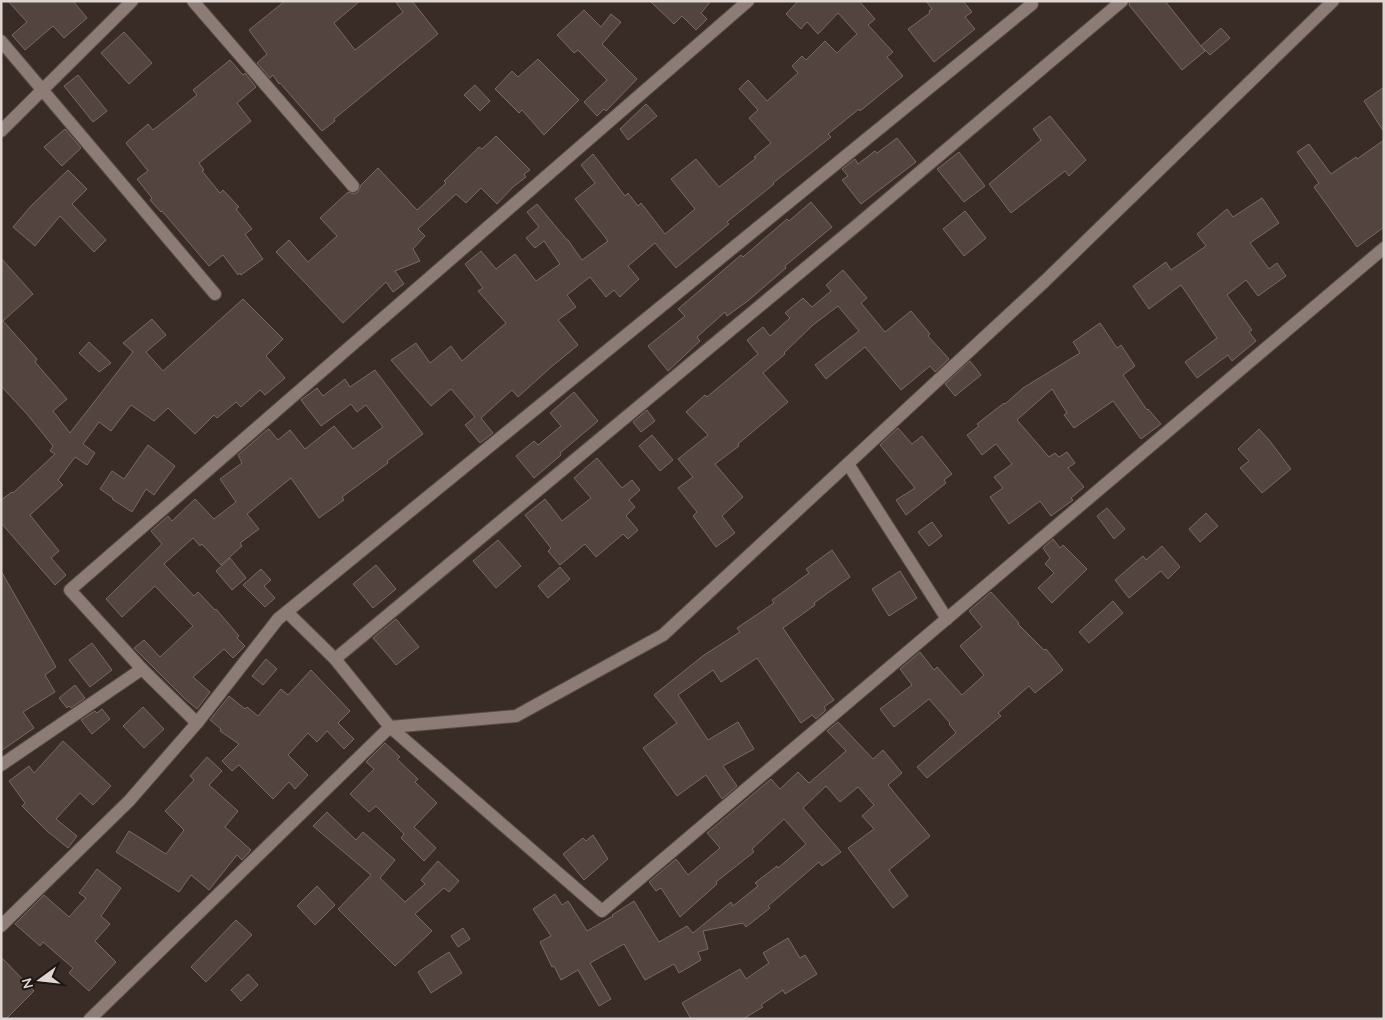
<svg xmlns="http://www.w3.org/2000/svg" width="1385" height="1020" viewBox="0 0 1385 1020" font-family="Quicksand,sans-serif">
  <rect width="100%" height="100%" fill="#392c27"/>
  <!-- building -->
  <g fill="#53443f" stroke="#796963">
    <path d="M 8,1 L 73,1 L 87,18 L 64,38 L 53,26 L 25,50 L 12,35 L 27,22 Z"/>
    <path d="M 285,1 L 360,1 L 334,23 L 355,50 L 403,12 L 395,1 L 412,1 L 438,34 L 334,119 L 335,121 L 322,131 L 280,83 L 279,84 L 273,75 L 270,78 L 257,63 L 267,54 L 249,30 Z"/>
    <path d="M 650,1 L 711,1 L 701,13 L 707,19 L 696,30 L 682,16 L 674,24 Z"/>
    <path d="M 798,1 L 859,1 L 875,19 L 868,25 L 893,52 L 887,57 L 903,76 L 860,111 L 859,109 L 828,134 L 831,137 L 773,183 L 774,184 L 727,222 L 729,224 L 676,268 L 655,243 L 628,266 L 639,279 L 620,297 L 614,290 L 606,297 L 590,277 L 567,295 L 576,307 L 558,320 L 578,345 L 550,368 L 518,397 L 512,390 L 481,418 L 493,433 L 480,443 L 465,425 L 475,417 L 451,389 L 431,406 L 391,360 L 416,343 L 430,363 L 451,346 L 462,361 L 506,323 L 478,291 L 483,288 L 465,264 L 481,251 L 496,269 L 515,254 L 536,281 L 560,264 L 544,241 L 535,248 L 526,238 L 539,227 L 527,212 L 537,204 L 567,240 L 568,240 L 582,260 L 608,241 L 575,199 L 595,183 L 581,165 L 593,154 L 625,196 L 628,193 L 638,206 L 641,203 L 665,234 L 695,209 L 671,179 L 696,159 L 719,187 L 756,158 L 754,157 L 771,143 L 749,118 L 758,110 L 739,89 L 748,80 L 767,101 L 798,73 L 792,66 L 802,56 L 806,60 L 825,41 L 837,53 L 857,34 L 838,13 L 818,34 L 807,22 L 801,29 L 786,14 Z"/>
    <path d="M 926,1 L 963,1 L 972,12 L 965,17 L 975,29 L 934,62 L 908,29 L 930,13 L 929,11 L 932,9 Z"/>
    <path d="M 1130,1 L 1165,1 L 1205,51 L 1182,70 L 1129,5 Z"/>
    <path d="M 584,10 L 601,27 L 611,14 L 621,22 L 602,44 L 637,79 L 606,111 L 604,109 L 597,116 L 584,102 L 607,80 L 578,50 L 574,53 L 557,35 Z"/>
    <path d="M 1221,28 L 1230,38 L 1210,55 L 1201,46 Z"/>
    <path d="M 124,32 L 152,63 L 129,84 L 101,53 Z"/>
    <path d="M 538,59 L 579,100 L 544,135 L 522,110 L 519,113 L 495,89 L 512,71 L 518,77 Z"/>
    <path d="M 230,60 L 243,75 L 245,73 L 256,87 L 237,103 L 251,121 L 199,163 L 204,170 L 202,171 L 220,193 L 223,190 L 239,207 L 236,209 L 252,229 L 245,234 L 263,259 L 241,275 L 240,273 L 238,275 L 223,255 L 209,266 L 162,211 L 161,212 L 150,200 L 152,198 L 137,179 L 148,171 L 126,143 L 148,124 L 153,130 L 197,95 L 193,90 Z"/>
    <path d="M 78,75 L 107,111 L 93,122 L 64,86 Z"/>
    <path d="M 475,85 L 490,101 L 480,111 L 464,95 Z"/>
    <path d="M 1384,87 L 1384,132 L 1364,101 Z"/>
    <path d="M 646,104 L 657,116 L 628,140 L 620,129 Z"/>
    <path d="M 1050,116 L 1086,160 L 1069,176 L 1065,171 L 1011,213 L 989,184 L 1041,140 L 1033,129 Z"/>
    <path d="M 65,129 L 81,148 L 62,166 L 44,147 Z"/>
    <path d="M 496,136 L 530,170 L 524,174 L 526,177 L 513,187 L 497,204 L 481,188 L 466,203 L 456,194 L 418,229 L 425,236 L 413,249 L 420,261 L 395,271 L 404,284 L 393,292 L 386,282 L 343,323 L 276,252 L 289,240 L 308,262 L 337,236 L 320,218 L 348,192 L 354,194 L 358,192 L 361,185 L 378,168 L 417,210 L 446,183 L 444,181 L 479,147 L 482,149 Z"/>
    <path d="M 897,138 L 916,162 L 861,204 L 842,180 L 848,176 L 842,169 L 855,159 L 858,164 L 875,151 L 877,153 Z"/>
    <path d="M 1384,140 L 1384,227 L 1357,247 L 1314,187 L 1319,183 L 1297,152 L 1309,144 L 1331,174 L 1356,157 L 1357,159 Z"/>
    <path d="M 959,152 L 985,186 L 964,202 L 937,169 Z"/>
    <path d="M 68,170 L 87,189 L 72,204 L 106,240 L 94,252 L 60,216 L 35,246 L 13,227 L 31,206 Z"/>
    <path d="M 1262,198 L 1279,223 L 1250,243 L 1269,269 L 1277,263 L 1286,276 L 1258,296 L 1246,280 L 1227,295 L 1252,330 L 1249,332 L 1256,341 L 1232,361 L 1228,355 L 1197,378 L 1185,362 L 1217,338 L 1181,285 L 1149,309 L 1133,286 L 1166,262 L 1171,270 L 1206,246 L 1197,234 L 1227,209 L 1233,217 Z"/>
    <path d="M 811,202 L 832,227 L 785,266 L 786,268 L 749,300 L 727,316 L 725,312 L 697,337 L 700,341 L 668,371 L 648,346 L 685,316 L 678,309 L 741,255 L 743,257 L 787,219 L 789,221 Z"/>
    <path d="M 965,211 L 986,238 L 964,256 L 943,229 Z"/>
    <path d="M 1,258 L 33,294 L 3,321 L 37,359 L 35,362 L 67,399 L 53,411 L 70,433 L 133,352 L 123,343 L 152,319 L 166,335 L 146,352 L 163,371 L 243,299 L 283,339 L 266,356 L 285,378 L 265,395 L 260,390 L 241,407 L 236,402 L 217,418 L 214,415 L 195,434 L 168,408 L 154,421 L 131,405 L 111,431 L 99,422 L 83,444 L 95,453 L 87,465 L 75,457 L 58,480 L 63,485 L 30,515 L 59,551 L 51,558 L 66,575 L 55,585 L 1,523 L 1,500 L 12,492 L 13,493 L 55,454 L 50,451 L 53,446 L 27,414 L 1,386 Z"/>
    <path d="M 843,270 L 867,298 L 861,303 L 885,332 L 911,311 L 930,334 L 928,336 L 949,359 L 935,372 L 930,366 L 901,390 L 865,347 L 826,379 L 815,365 L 859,331 L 838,306 L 813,325 L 784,353 L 785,354 L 763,373 L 788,402 L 738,444 L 739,446 L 715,464 L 743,497 L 722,516 L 735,533 L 716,547 L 693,516 L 697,512 L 678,488 L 693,477 L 678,459 L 708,435 L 686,412 L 705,395 L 707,397 L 758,354 L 747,340 L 763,327 L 770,336 L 790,318 L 785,313 L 803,298 L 812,307 L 831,291 L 826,285 Z"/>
    <path d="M 1100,323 L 1117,348 L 1121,345 L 1135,366 L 1123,375 L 1147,410 L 1148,409 L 1161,424 L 1141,439 L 1113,401 L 1074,428 L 1064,415 L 1067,413 L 1052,389 L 1017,420 L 1049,457 L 1055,453 L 1059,457 L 1067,452 L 1075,463 L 1068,468 L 1084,487 L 1071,498 L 1073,500 L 1051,516 L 1040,501 L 1009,524 L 990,497 L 1003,488 L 994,477 L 1012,464 L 996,444 L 982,455 L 967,435 L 979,426 L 977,424 L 1004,403 L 1005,404 L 1023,388 L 1080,353 L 1073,342 Z"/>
    <path d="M 89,342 L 111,363 L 99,372 L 79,353 Z"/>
    <path d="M 970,361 L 981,375 L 955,396 L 945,384 Z"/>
    <path d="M 375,370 L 423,434 L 387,461 L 388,463 L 342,497 L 344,500 L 319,518 L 291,478 L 247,514 L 259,529 L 240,543 L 242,546 L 221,565 L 202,544 L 200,546 L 193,538 L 164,564 L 194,596 L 198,592 L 215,610 L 216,609 L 239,636 L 237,638 L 245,646 L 233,658 L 224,649 L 193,677 L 210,692 L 197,709 L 185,699 L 134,648 L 144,640 L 160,657 L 193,626 L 155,586 L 122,617 L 106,599 L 162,544 L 151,531 L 168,516 L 172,521 L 195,499 L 214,519 L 236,502 L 220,479 L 242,463 L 238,455 L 267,430 L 269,429 L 278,440 L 290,430 L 305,449 L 334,426 L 353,449 L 383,427 L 366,405 L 357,412 L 351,404 L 321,426 L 301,400 L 317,388 L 323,396 L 345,379 L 350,387 Z"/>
    <path d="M 574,392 L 598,421 L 560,453 L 561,455 L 534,478 L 516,456 L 534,441 L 538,445 L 561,426 L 550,413 Z"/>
    <path d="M 647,410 L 655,421 L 641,432 L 633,422 Z"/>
    <path d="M 898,428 L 912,444 L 922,436 L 952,474 L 944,480 L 946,483 L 906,515 L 896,500 L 915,488 L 880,445 Z"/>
    <path d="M 1259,429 L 1269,440 L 1291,469 L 1262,493 L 1240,468 L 1249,461 L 1238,449 Z"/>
    <path d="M 652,435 L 673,460 L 660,471 L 639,446 Z"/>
    <path d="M 148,445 L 175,466 L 154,495 L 146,489 L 132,512 L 112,499 L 113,498 L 100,489 L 112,471 L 124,479 Z"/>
    <path d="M 597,458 L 622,488 L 632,480 L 640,490 L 629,500 L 635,507 L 626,516 L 638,530 L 628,539 L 623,534 L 596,557 L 585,544 L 560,565 L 548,551 L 551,548 L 525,515 L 545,499 L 562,521 L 591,498 L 574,478 Z"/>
    <path d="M 1107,508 L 1125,529 L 1114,539 L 1097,516 Z"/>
    <path d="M 1206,513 L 1218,526 L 1200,542 L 1189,529 Z"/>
    <path d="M 932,522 L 942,536 L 929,546 L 918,532 Z"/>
    <path d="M 1053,539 L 1060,548 L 1063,545 L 1087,569 L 1052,603 L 1038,588 L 1054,573 L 1045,564 L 1050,558 L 1043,548 Z"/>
    <path d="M 498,540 L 521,566 L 496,588 L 473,561 Z"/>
    <path d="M 1162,546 L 1180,567 L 1168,579 L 1161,571 L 1129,598 L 1115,580 L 1143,556 L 1146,560 Z"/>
    <path d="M 832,550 L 850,577 L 814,603 L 815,605 L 783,628 L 807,663 L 834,700 L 824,707 L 826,710 L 816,719 L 812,715 L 801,723 L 757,658 L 721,682 L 713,670 L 678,695 L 708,740 L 738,722 L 754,749 L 723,766 L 737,786 L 722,799 L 706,775 L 677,796 L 643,748 L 677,723 L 654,695 L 704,655 L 740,632 L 737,628 L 774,603 L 772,600 L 809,573 L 806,569 Z"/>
    <path d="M 230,558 L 246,578 L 232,590 L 216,571 Z"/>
    <path d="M 376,565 L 396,589 L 373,608 L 353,584 Z"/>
    <path d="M 560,567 L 570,579 L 548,598 L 538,586 Z"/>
    <path d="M 261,569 L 271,580 L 264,586 L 275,598 L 265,607 L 243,585 Z"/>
    <path d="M 1,571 L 56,667 L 45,675 L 55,692 L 23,712 L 34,728 L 1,751 Z"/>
    <path d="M 900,571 L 917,598 L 889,616 L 872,589 Z"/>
    <path d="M 991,592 L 1019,623 L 1018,624 L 1044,650 L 1046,649 L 1063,670 L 1035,693 L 1029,686 L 998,713 L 1001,716 L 927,778 L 917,767 L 956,733 L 949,724 L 950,723 L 929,699 L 894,727 L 880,709 L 912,685 L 900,669 L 920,652 L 934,670 L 937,667 L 962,695 L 984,675 L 960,646 L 982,627 L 969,611 Z"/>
    <path d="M 1113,601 L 1123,613 L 1089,643 L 1079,632 Z"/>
    <path d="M 396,619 L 419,647 L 396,665 L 373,638 Z"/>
    <path d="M 92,643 L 112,670 L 90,687 L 69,660 Z"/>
    <path d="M 266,659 L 277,669 L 263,685 L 252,676 Z"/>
    <path d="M 311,670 L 350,711 L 338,723 L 354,739 L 344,749 L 327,731 L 317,742 L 308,733 L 288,755 L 308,775 L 295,789 L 289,782 L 273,799 L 239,765 L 232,771 L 222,761 L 239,744 L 220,731 L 221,729 L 210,720 L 229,696 L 245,709 L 247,707 L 258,716 L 281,689 L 288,695 Z"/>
    <path d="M 75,685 L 85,698 L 71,708 L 69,706 L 67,708 L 59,698 Z"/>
    <path d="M 143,707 L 164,729 L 144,748 L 123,726 Z"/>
    <path d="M 102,709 L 110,719 L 92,734 L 81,720 L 95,711 L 97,713 Z"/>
    <path d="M 838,722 L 873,759 L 883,750 L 902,773 L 888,785 L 930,836 L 889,870 L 908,896 L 893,908 L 848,848 L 874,829 L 862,816 L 874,805 L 858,787 L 840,802 L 826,786 L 803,808 L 841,852 L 822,866 L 819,862 L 768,906 L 770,908 L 746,927 L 743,923 L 703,931 L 708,949 L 698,952 L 701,960 L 679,973 L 674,964 L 645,980 L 624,944 L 590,963 L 611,999 L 599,1006 L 578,970 L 561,980 L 554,966 L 552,967 L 540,942 L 551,936 L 533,909 L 555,894 L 562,905 L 568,901 L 587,931 L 613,916 L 612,915 L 634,901 L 659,942 L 687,926 L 693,933 L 731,902 L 733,906 L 758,886 L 755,883 L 777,866 L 778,868 L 806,844 L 784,819 L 752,849 L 754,852 L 716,882 L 717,884 L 680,917 L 661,888 L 656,891 L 649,882 L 676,859 L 688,875 L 720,848 L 707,833 L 771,779 L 780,789 L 798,772 L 809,783 L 846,751 L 827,731 Z"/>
    <path d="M 63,741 L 111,786 L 93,805 L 80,793 L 56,819 L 77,836 L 68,848 L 47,831 L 22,806 L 25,803 L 9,781 L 29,766 L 34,773 Z"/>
    <path d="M 385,743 L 400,757 L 397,759 L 418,779 L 415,782 L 437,803 L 414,827 L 436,848 L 424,861 L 401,838 L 404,834 L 376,806 L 369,812 L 350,794 L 374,769 L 366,762 Z"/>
    <path d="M 207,757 L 222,771 L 209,785 L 238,811 L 225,827 L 251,850 L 242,860 L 237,855 L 209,890 L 191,875 L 179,892 L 116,852 L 129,831 L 166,854 L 184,830 L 165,811 L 194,780 L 190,776 Z"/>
    <path d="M 327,812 L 356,840 L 363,832 L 395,860 L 380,878 L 405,902 L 425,884 L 421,880 L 438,861 L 459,881 L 449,892 L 444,888 L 415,914 L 432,931 L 395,966 L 338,909 L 371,875 L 313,826 Z"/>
    <path d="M 593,835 L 608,859 L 584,880 L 563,854 L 583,838 L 586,841 Z"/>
    <path d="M 97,869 L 121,888 L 101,916 L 110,924 L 95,941 L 116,962 L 89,991 L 69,973 L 73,968 L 43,942 L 40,946 L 15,924 L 44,895 L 69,917 L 86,898 L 79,893 Z"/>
    <path d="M 317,886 L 335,905 L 315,925 L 297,906 Z"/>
    <path d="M 236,920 L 252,935 L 206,982 L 191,967 Z"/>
    <path d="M 463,928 L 470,939 L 458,947 L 451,936 Z"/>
    <path d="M 788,938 L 800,958 L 805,955 L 817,974 L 785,994 L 783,990 L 761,1005 L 763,1007 L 743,1019 L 691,1019 L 682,1003 L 740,969 L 746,979 L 769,963 L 763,953 Z"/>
    <path d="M 449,952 L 462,973 L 431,993 L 418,972 Z"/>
    <path d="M 1,957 L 34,991 L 6,1019 L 1,1019 Z"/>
    <path d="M 248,974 L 258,985 L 241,1001 L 231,990 Z"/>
  </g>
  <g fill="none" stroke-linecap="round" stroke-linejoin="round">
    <defs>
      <g id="minor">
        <path d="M 193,1 L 353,186"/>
        <path d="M 1,41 L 215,294"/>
        <path d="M 1,131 L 132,1"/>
        <path d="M 848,464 L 947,619"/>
        <path d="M 287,612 L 335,659 L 390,727 L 602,911 L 1384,248"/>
        <path d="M 335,659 L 856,226 L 1122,1"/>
        <path d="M 197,723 L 142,669 L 70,590 L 748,1"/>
        <path d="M 1,765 L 142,669"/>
        <path d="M 1,926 L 129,801 L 197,723 L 278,619 L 1032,4"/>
        <path d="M 90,1019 L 390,727 L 516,716 L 663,635 L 1045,281 L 1333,1"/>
      </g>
    </defs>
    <!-- minor casing -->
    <use href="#minor" stroke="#554a46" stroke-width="14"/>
    <!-- minor -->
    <use href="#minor" stroke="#8c7c75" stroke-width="12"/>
  </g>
  <!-- border -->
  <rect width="1385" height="1020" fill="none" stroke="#dfd6d3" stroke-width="5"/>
  <!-- north arrow -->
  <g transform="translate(40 980) rotate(255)" stroke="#1c1614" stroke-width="4" paint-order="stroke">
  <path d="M0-4L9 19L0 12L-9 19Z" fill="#dfd6d3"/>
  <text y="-8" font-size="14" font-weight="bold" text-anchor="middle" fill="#dfd6d3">N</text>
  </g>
</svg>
